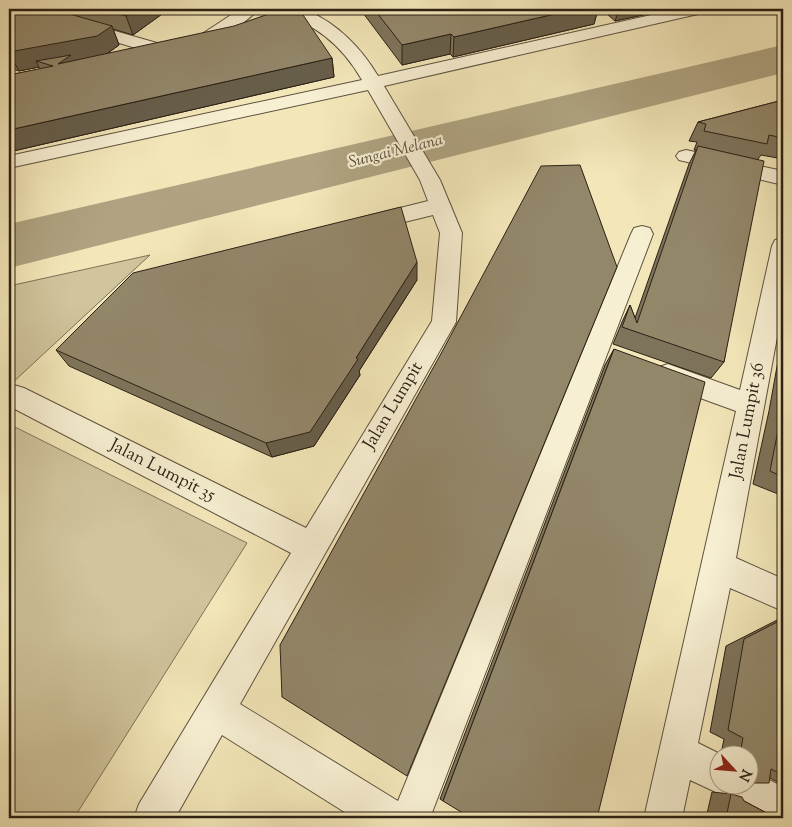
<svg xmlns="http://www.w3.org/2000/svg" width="792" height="827" viewBox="0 0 792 827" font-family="'Sorts Mill Goudy',serif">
  <rect width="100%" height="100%" fill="#f3e7b9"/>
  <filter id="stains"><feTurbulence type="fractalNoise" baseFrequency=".004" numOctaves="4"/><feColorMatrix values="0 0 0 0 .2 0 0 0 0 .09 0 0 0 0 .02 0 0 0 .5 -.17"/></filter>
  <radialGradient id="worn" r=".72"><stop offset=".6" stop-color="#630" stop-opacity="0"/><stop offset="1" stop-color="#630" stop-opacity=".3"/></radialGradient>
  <!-- green -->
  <g fill="#d1c59d" stroke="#7e7259">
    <path d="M 150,255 L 9,386 L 9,286 Z"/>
    <path d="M 9,424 L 247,543 L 74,818 L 9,818 Z"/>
  </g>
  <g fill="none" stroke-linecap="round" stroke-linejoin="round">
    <!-- river -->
    <path fill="#afa381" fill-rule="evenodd" d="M 783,45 L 783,73 L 9,268 L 9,224 Z"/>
    <defs>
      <g id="minor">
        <path d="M 14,9 L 38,9 L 171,47 L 174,51 L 171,55 L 165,56 L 159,55 L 16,12 Z"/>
        <path d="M 240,9 L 258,9 C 248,23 200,53 183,49 L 181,45 L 183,41 L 199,36 Z"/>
        <path d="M 273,9 C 283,8 298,6 308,11 C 338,24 362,49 378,76 L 678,9 L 706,9 L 704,12 L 698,14 L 384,86 L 440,180 L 462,233 L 456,322 L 240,704 L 398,801 L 631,234 L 634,228 L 642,226 L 650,228 L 653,234 L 430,818 L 354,818 L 222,735 L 175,818 L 134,818 L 139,804 L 291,553 L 9,406 L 9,386 L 14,385 L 24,388 L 306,528 L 432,321 L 440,233 L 433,215 L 368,231 L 360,228 L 357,223 L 360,218 L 428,201 L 420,180 L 368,90 L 9,168 L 9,156 L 362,80 C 342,45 314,22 275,12 Z"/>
        <path d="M 686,150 L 783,171 L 783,185 L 679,160 L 676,156 L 679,152 Z"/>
        <path d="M 783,238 L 783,305 L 736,558 L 783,579 L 783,611 L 730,588 L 698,743 L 720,754 L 720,784 L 750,784 L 750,770 L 783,787 L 783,818 L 763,818 L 725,797 L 723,793 L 720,794 L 690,780 L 682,818 L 644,818 L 736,411 L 659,383 L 655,375 L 659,367 L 668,364 L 740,390 L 772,246 L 775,240 Z"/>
      </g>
    </defs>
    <!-- minor casing -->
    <use href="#minor" stroke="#5d523e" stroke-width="2"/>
    <!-- minor -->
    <use href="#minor" fill="#f7efd2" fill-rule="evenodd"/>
  </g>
  <!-- wall -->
  <g fill="#7e745b" stroke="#2b2015">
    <path d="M 9,9 L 169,9 L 133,35 L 113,29 L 119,45 L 108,53 L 332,58 L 334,77 L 9,152 L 9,75 L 40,69 L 39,67 L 19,71 L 9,68 Z"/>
    <path d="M 360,9 L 598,9 L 594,24 L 453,57 L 450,54 L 402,65 Z"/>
    <path d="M 601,9 L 671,9 L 615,21 Z"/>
    <path d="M 783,100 L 783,159 L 761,155 L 758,159 L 724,362 L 711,378 L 613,344 L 622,322 L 630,305 L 635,318 L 689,164 L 696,150 L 694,150 L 697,142 L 689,141 L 698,122 Z"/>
    <path d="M 417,280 L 359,371 L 360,375 L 314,446 L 272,457 L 69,366 L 56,350 Z"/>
    <path d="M 783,333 L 783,496 L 753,484 L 769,411 Z"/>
    <path d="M 614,349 L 443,801 L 440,799 L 605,365 Z"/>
    <path d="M 783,617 L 783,785 L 770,778 L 750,754 L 721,754 L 724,739 L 710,732 L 726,646 Z"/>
    <path d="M 712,792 L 731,794 L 776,818 L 706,818 Z"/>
  </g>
  <!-- shaded-wall -->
  <g fill="#675e4a" stroke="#2b2015">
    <path d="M 137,9 L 169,9 L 133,35 L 126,16 Z"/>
    <path d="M 577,9 L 598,9 L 594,24 L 453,57 L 454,37 Z"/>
    <path d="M 619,9 L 671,9 L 615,21 Z"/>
    <path d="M 112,26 L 119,45 L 105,55 L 58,64 L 36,61 L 39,67 L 19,71 L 9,53 L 9,52 Z"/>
    <path d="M 451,34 L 450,54 L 402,65 L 402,45 Z"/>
    <path d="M 332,58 L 334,77 L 9,152 L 9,130 Z"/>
    <path d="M 417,262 L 417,280 L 359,371 L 360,375 L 314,446 L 272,457 L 266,443 L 356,358 Z"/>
  </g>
  <!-- building -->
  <g fill="#93876a" stroke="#2b2015">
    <path d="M 9,9 L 52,9 L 112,26 L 97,36 L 9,52 Z"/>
    <path d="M 100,9 L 137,9 L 126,16 Z"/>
    <path d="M 283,9 L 299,9 L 332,58 L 9,130 L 9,75 L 53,66 L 36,61 L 71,55 L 58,64 L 234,26 Z"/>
    <path d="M 374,9 L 577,9 L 454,37 L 451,34 L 402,45 Z"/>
    <path d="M 783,100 L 783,138 L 769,135 L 767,144 L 704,131 L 706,124 L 698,122 Z"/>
    <path d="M 698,146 L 764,161 L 724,362 L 622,327 L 630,305 L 637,323 Z"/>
    <path d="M 580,165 L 617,267 L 407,776 L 282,697 L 280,645 L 443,350 L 541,166 Z"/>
    <path d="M 401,207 L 417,262 L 356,358 L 358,359 L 310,432 L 266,443 L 56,350 L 133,273 Z"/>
    <path d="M 614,349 L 705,382 L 597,818 L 471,818 L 443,801 Z"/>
    <path d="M 783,405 L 783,477 L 770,471 Z"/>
    <path d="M 783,619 L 783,775 L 771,769 L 769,783 L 750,783 L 750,754 L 740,754 L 743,738 L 728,730 L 744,639 Z"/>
    <path d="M 731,794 L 742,797 L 744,801 L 776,818 L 726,818 Z"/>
  </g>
  <g text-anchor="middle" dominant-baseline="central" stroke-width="4.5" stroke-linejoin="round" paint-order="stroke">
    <!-- far-water labels -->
    <g font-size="16" font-style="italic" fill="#594e3b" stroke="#f7efd2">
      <text transform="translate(396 152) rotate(-14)">Sungai Melana</text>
    </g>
    <!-- street labels -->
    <g font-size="18" fill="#2b2015" stroke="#f7efd2">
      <text transform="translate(394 406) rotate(-59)">Jalan Lumpit</text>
      <text transform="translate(748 421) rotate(-79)">Jalan Lumpit 36</text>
      <text transform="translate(162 471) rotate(27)">Jalan Lumpit 35</text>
    </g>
  </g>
  <!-- margin -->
  <rect width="792" height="827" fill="none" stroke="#f3e7b9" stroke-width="30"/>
  <rect x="10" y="10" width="772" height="807" fill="none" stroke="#2b2015" stroke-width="2.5"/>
  <rect x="15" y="15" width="762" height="797" fill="none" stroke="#2b2015"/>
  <!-- north arrow -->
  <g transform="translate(734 770) rotate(116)"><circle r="24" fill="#f7efd2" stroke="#a59c86"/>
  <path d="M0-4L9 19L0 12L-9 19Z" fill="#8f2418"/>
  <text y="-8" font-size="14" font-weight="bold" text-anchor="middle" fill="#2b2015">N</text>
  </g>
  <rect width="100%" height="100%" filter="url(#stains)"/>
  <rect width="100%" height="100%" fill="url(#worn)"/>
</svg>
